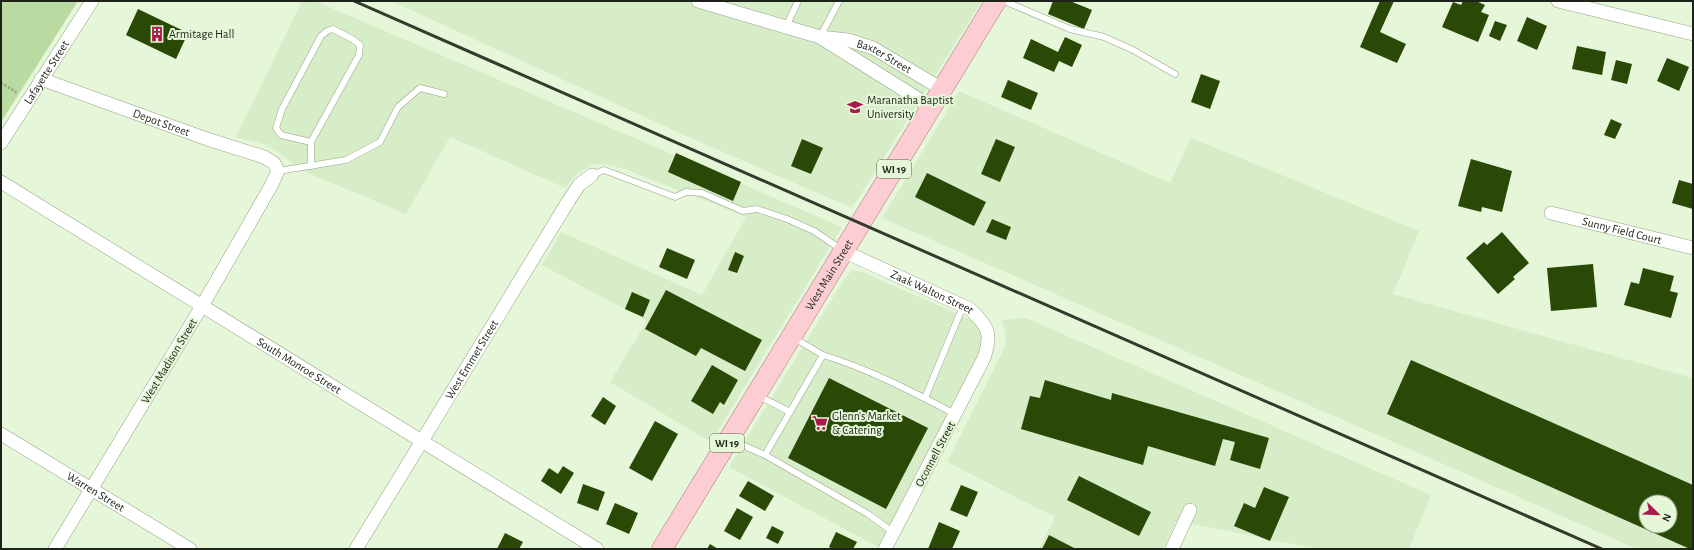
<svg xmlns="http://www.w3.org/2000/svg" width="1694" height="550" viewBox="0 0 1694 550" font-family="'Alegreya Sans',sans-serif">
  <rect width="100%" height="100%" fill="#e5f7d8"/>
  <!-- built -->
  <g fill="#d7edc7" fill-rule="evenodd">
    <path d="M 302,1 L 315,1 L 842,227 L 711,442 L 610,382 L 647,321 L 542,265 L 561,232 L 702,295 L 746,217 L 625,169 L 608,165 L 596,164 L 584,170 L 577,174 L 565,188 L 450,137 L 406,214 L 303,171 L 275,150 L 266,145 L 236,137 Z"/>
    <path d="M 391,1 L 982,1 L 852,208 L 693,139 Z"/>
    <path d="M 959,91 L 1170,183 L 1191,138 L 1419,231 L 1393,294 L 1693,378 L 1693,549 L 1637,549 L 882,218 ZM 1646,502 L 1670,502 L 1670,526 L 1646,526 Z"/>
    <path d="M 852,270 L 862,272 L 974,321 L 983,333 L 981,353 L 878,547 L 729,467 L 845,278 Z"/>
    <path d="M 1026,318 L 1431,495 L 1409,549 L 1318,549 L 1203,526 L 1176,522 L 1163,549 L 1039,549 L 1055,517 L 947,462 L 1005,347 L 1006,334 L 1002,320 Z"/>
  </g>
  <!-- green -->
  <path fill="#b9daa0" d="M 1,1 L 78,1 L 1,122 Z"/>
  <!-- building -->
  <g fill="#2a4806" fill-rule="evenodd">
    <path d="M 1053,1 L 1070,1 L 1092,10 L 1084,29 L 1048,14 Z"/>
    <path d="M 1380,1 L 1394,1 L 1380,32 L 1406,44 L 1397,63 L 1360,47 Z"/>
    <path d="M 1463,1 L 1476,1 L 1485,5 L 1481,12 L 1489,15 L 1478,42 L 1442,27 L 1453,2 L 1461,5 Z"/>
    <path d="M 138,9 L 188,33 L 176,59 L 126,35 Z"/>
    <path d="M 1527,17 L 1547,26 L 1537,50 L 1517,41 Z"/>
    <path d="M 1495,21 L 1507,25 L 1500,41 L 1489,36 Z"/>
    <path d="M 1065,37 L 1082,45 L 1072,67 L 1059,61 L 1054,72 L 1023,58 L 1031,39 L 1058,52 Z"/>
    <path d="M 1577,46 L 1606,52 L 1602,75 L 1572,69 Z"/>
    <path d="M 1667,58 L 1689,67 L 1679,91 L 1657,81 Z"/>
    <path d="M 1616,60 L 1632,64 L 1627,84 L 1611,80 Z"/>
    <path d="M 1201,74 L 1220,81 L 1210,109 L 1191,102 Z"/>
    <path d="M 1008,80 L 1038,93 L 1031,110 L 1001,97 Z"/>
    <path d="M 1611,119 L 1622,124 L 1615,139 L 1604,135 Z"/>
    <path d="M 802,139 L 823,148 L 811,174 L 791,166 Z"/>
    <path d="M 996,139 L 1015,147 L 1000,182 L 981,174 Z"/>
    <path d="M 676,153 L 741,182 L 733,201 L 668,172 Z"/>
    <path d="M 1471,159 L 1512,171 L 1502,212 L 1482,207 L 1481,212 L 1458,206 Z"/>
    <path d="M 927,173 L 986,202 L 974,226 L 915,197 Z"/>
    <path d="M 1679,180 L 1693,184 L 1693,209 L 1672,203 Z"/>
    <path d="M 992,219 L 1011,227 L 1006,240 L 986,232 Z"/>
    <path d="M 1502,232 L 1529,263 L 1513,277 L 1515,279 L 1498,294 L 1466,258 L 1484,242 L 1487,245 Z"/>
    <path d="M 667,248 L 695,260 L 687,279 L 659,267 Z"/>
    <path d="M 735,252 L 744,256 L 737,273 L 728,270 Z"/>
    <path d="M 1593,264 L 1597,307 L 1551,311 L 1547,268 Z"/>
    <path d="M 1643,268 L 1674,276 L 1670,291 L 1678,293 L 1671,318 L 1624,305 L 1631,282 L 1639,284 Z"/>
    <path d="M 666,290 L 762,340 L 745,371 L 701,348 L 696,356 L 645,329 Z"/>
    <path d="M 632,292 L 650,300 L 643,317 L 625,309 Z"/>
    <path d="M 1411,360 L 1693,485 L 1693,549 L 1690,549 L 1387,414 ZM 1646,502 L 1670,502 L 1670,526 L 1646,526 Z"/>
    <path d="M 712,365 L 738,380 L 724,405 L 720,402 L 713,414 L 691,401 Z"/>
    <path d="M 829,378 L 928,428 L 886,509 L 788,458 Z"/>
    <path d="M 1045,380 L 1111,400 L 1112,393 L 1269,438 L 1260,469 L 1230,460 L 1235,442 L 1223,439 L 1215,466 L 1148,446 L 1143,465 L 1021,429 L 1030,396 L 1040,398 Z"/>
    <path d="M 603,397 L 616,406 L 605,425 L 591,416 Z"/>
    <path d="M 655,421 L 678,434 L 652,481 L 629,468 Z"/>
    <path d="M 563,466 L 574,473 L 561,494 L 541,481 L 549,468 L 558,474 Z"/>
    <path d="M 1079,476 L 1151,512 L 1139,536 L 1067,500 Z"/>
    <path d="M 748,481 L 774,496 L 765,511 L 739,496 Z"/>
    <path d="M 583,484 L 605,492 L 598,511 L 577,503 Z"/>
    <path d="M 961,485 L 978,492 L 967,517 L 950,510 Z"/>
    <path d="M 1264,487 L 1289,497 L 1270,541 L 1234,526 L 1244,503 L 1255,508 Z"/>
    <path d="M 615,503 L 638,513 L 629,534 L 606,524 Z"/>
    <path d="M 737,508 L 753,517 L 740,540 L 724,531 Z"/>
    <path d="M 939,522 L 960,531 L 952,549 L 928,549 Z"/>
    <path d="M 772,526 L 784,532 L 778,544 L 766,538 Z"/>
    <path d="M 836,532 L 857,542 L 853,549 L 833,549 L 829,547 Z"/>
    <path d="M 505,533 L 523,542 L 519,549 L 497,549 Z"/>
    <path d="M 1049,535 L 1076,549 L 1042,549 Z"/>
    <path d="M 710,544 L 718,549 L 707,549 Z"/>
  </g>
  <g fill="none" stroke-linecap="round" stroke-linejoin="round">
    <defs>
      <g id="lane">
        <path d="M 1004,1 L 1070,29 L 1104,37 L 1133,50 L 1175,74"/>
        <path d="M 786,27 L 798,1"/>
        <path d="M 820,37 L 839,1"/>
        <path d="M 311,166 L 311,142 L 359,55 L 360,45 L 352,39 L 333,29 L 327,31 L 321,36 L 282,109 L 276,128 L 281,135 L 311,142"/>
        <path d="M 278,171 L 346,160 L 380,142 L 398,107 L 420,88 L 444,94"/>
        <path d="M 592,175 L 604,170 L 675,197 L 686,192 L 702,193 L 743,211 L 757,209 L 787,219 L 814,231 L 842,250"/>
        <path d="M 823,355 C 869,369 913,392 955,414"/>
        <path d="M 759,396 L 790,412"/>
        <path d="M 925,398 L 963,306"/>
        <path d="M 731,440 L 765,455 L 823,355 L 794,338"/>
        <path d="M 765,455 L 868,514 L 893,532"/>
      </g>
      <g id="street">
        <path id="s1" d="M 698,1 L 820,37 L 848,40 L 873,48 L 942,89"/>
        <path d="M 1558,1 L 1693,34"/>
        <path d="M 823,39 L 931,107"/>
        <path id="s2" d="M 41,79 L 207,139 L 264,157 L 274,163 L 278,171 L 271,186 L 202,306 L 55,549"/>
        <path id="s3" d="M 1,143 L 92,1"/>
        <path id="s4" d="M 1,182 L 597,549"/>
        <path id="s5" d="M 1551,213 L 1693,248"/>
        <path id="s6" d="M 843,251 L 970,309 C 989,327 992,334 984,358 L 885,549"/>
        <path id="s7" d="M 1,434 L 190,549"/>
        <path id="s8" d="M 356,549 L 569,200 L 579,185 L 592,175"/>
        <path d="M 1172,549 L 1190,510"/>
      </g>
      <g id="primary">
        <path id="s9" d="M 662,549 L 996,1"/>
      </g>
    </defs>
    <!-- lane casing -->
    <use href="#lane" stroke="#93a386" stroke-width="7"/>
    <!-- street casing -->
    <use href="#street" stroke="#93a386" stroke-width="14"/>
    <!-- primary casing -->
    <use href="#primary" stroke="#ad7b80" stroke-width="21"/>
    <!-- path -->
    <path stroke="#93a089" stroke-width="2.5" stroke-dasharray="2 2" stroke-linecap="butt" d="M 1,83 L 18,93"/>
    <!-- lane -->
    <use href="#lane" stroke="#fff" stroke-width="6"/>
    <!-- street -->
    <use href="#street" stroke="#fff" stroke-width="13"/>
    <!-- primary -->
    <use href="#primary" stroke="#fdcdd4" stroke-width="20"/>
    <!-- rail -->
    <path stroke="#343b2e" stroke-width="3" d="M 354,1 L 1602,549"/>
  </g>
  <!-- icons -->
  <defs>
    <symbol id="building-bare" viewBox="-9 -9 18 18"><path d="M-4-6H4V6H1V3H-1V6H-4ZM-2.5-4.3h1.7v1.8h-1.7ZM.8-4.3h1.7v1.8H.8ZM-2.5-1h1.7V.8h-1.7ZM.8-1h1.7V.8H.8Z" fill="#ac1a4b" stroke="#e5f7d8" stroke-width="2.5" paint-order="stroke"/></symbol>
    <symbol id="university-bare" viewBox="-9 -9 18 18"><path d="M0-5L7-2L0 1L-7-2ZM-4 1L0 2.5L4 1V4Q0 6-4 4Z" fill="#ac1a4b" stroke="#e5f7d8" stroke-width="2.5" paint-order="stroke"/></symbol>
    <symbol id="supermarket-bare" viewBox="-9 -9 18 18"><path d="M-6-5.5h2.5l.6 2H6L4.5 2H-2.5L-4.4-4H-6ZM-1.5 3.2a1.3 1.3 0 1 0 .1 0ZM3 3.2a1.3 1.3 0 1 0 .1 0Z" fill="#ac1a4b" stroke="#e5f7d8" stroke-width="2.5" paint-order="stroke"/></symbol>
  </defs>
  <g fill-rule="evenodd">
    <use href="#building-bare" x="146" y="23" width="22" height="22"/>
    <use href="#university-bare" x="844" y="96" width="22" height="22"/>
    <use href="#supermarket-bare" x="809" y="412" width="22" height="22"/>
  </g>
  <g text-anchor="middle" dominant-baseline="central" stroke-width="4" stroke-linejoin="round" paint-order="stroke">
    <!-- shield labels -->
    <g fill="#e5f7d8" stroke="#596352" stroke-width="1">
      <rect x="877" y="160" width="34" height="18" rx="3"/>
      <rect x="710" y="434" width="34" height="18" rx="3"/>
    </g>
    <g font-size="11" font-weight="bold" fill="#1d2318">
      <text x="894" y="169">WI 19</text>
      <text x="727" y="443">WI 19</text>
    </g>
    <!-- poi labels -->
    <g font-size="12" fill="#1d2318" stroke="#e5f7d8" text-anchor="start">
      <text x="169" y="34">Armitage Hall</text>
      <text x="867" y="100">Maranatha Baptist<tspan x="867" dy="14">University</tspan></text>
      <text x="832" y="416">Glenn's Market<tspan x="832" dy="14">&amp; Catering</tspan></text>
    </g>
    <!-- street labels -->
    <g font-size="12" fill="#1d2318" stroke="#e5f7d8">
      <text stroke="none"><textPath href="#s1" startOffset="195">Baxter Street</textPath></text>
      <text stroke="none"><textPath href="#s3" startOffset="84">Lafayette Street</textPath></text>
      <text stroke="none"><textPath href="#s2" startOffset="128">Depot Street</textPath></text>
      <text stroke="none"><textPath href="#s5" startOffset="73">Sunny Field Court</textPath></text>
      <text stroke="none"><textPath href="#s9" startOffset="321">West Main Street</textPath></text>
      <text stroke="none"><textPath href="#s6" startOffset="98">Zaak Walton Street</textPath></text>
      <text stroke="none"><textPath href="#s8" startOffset="222">West Emmet Street</textPath></text>
      <text transform="translate(169 361) rotate(-59)">West Madison Street</text>
      <text stroke="none"><textPath href="#s4" startOffset="350">South Monroe Street</textPath></text>
      <text transform="translate(935 454) rotate(-62)">Oconnell Street</text>
      <text stroke="none"><textPath href="#s7" startOffset="111">Warren Street</textPath></text>
    </g>
  </g>
  <!-- border -->
  <rect width="1694" height="550" fill="none" stroke="#1d2318" stroke-width="4"/>
  <!-- north arrow -->
  <g transform="translate(1658 514) rotate(113)"><circle r="19" fill="#e5f7d8" stroke="#95a28b"/>
  <path d="M0-3L7 15L0 10L-7 15Z" fill="#ac1a4b"/>
  <text y="-6" font-size="11" font-weight="bold" text-anchor="middle" fill="#1d2318">N</text>
  </g>
</svg>
